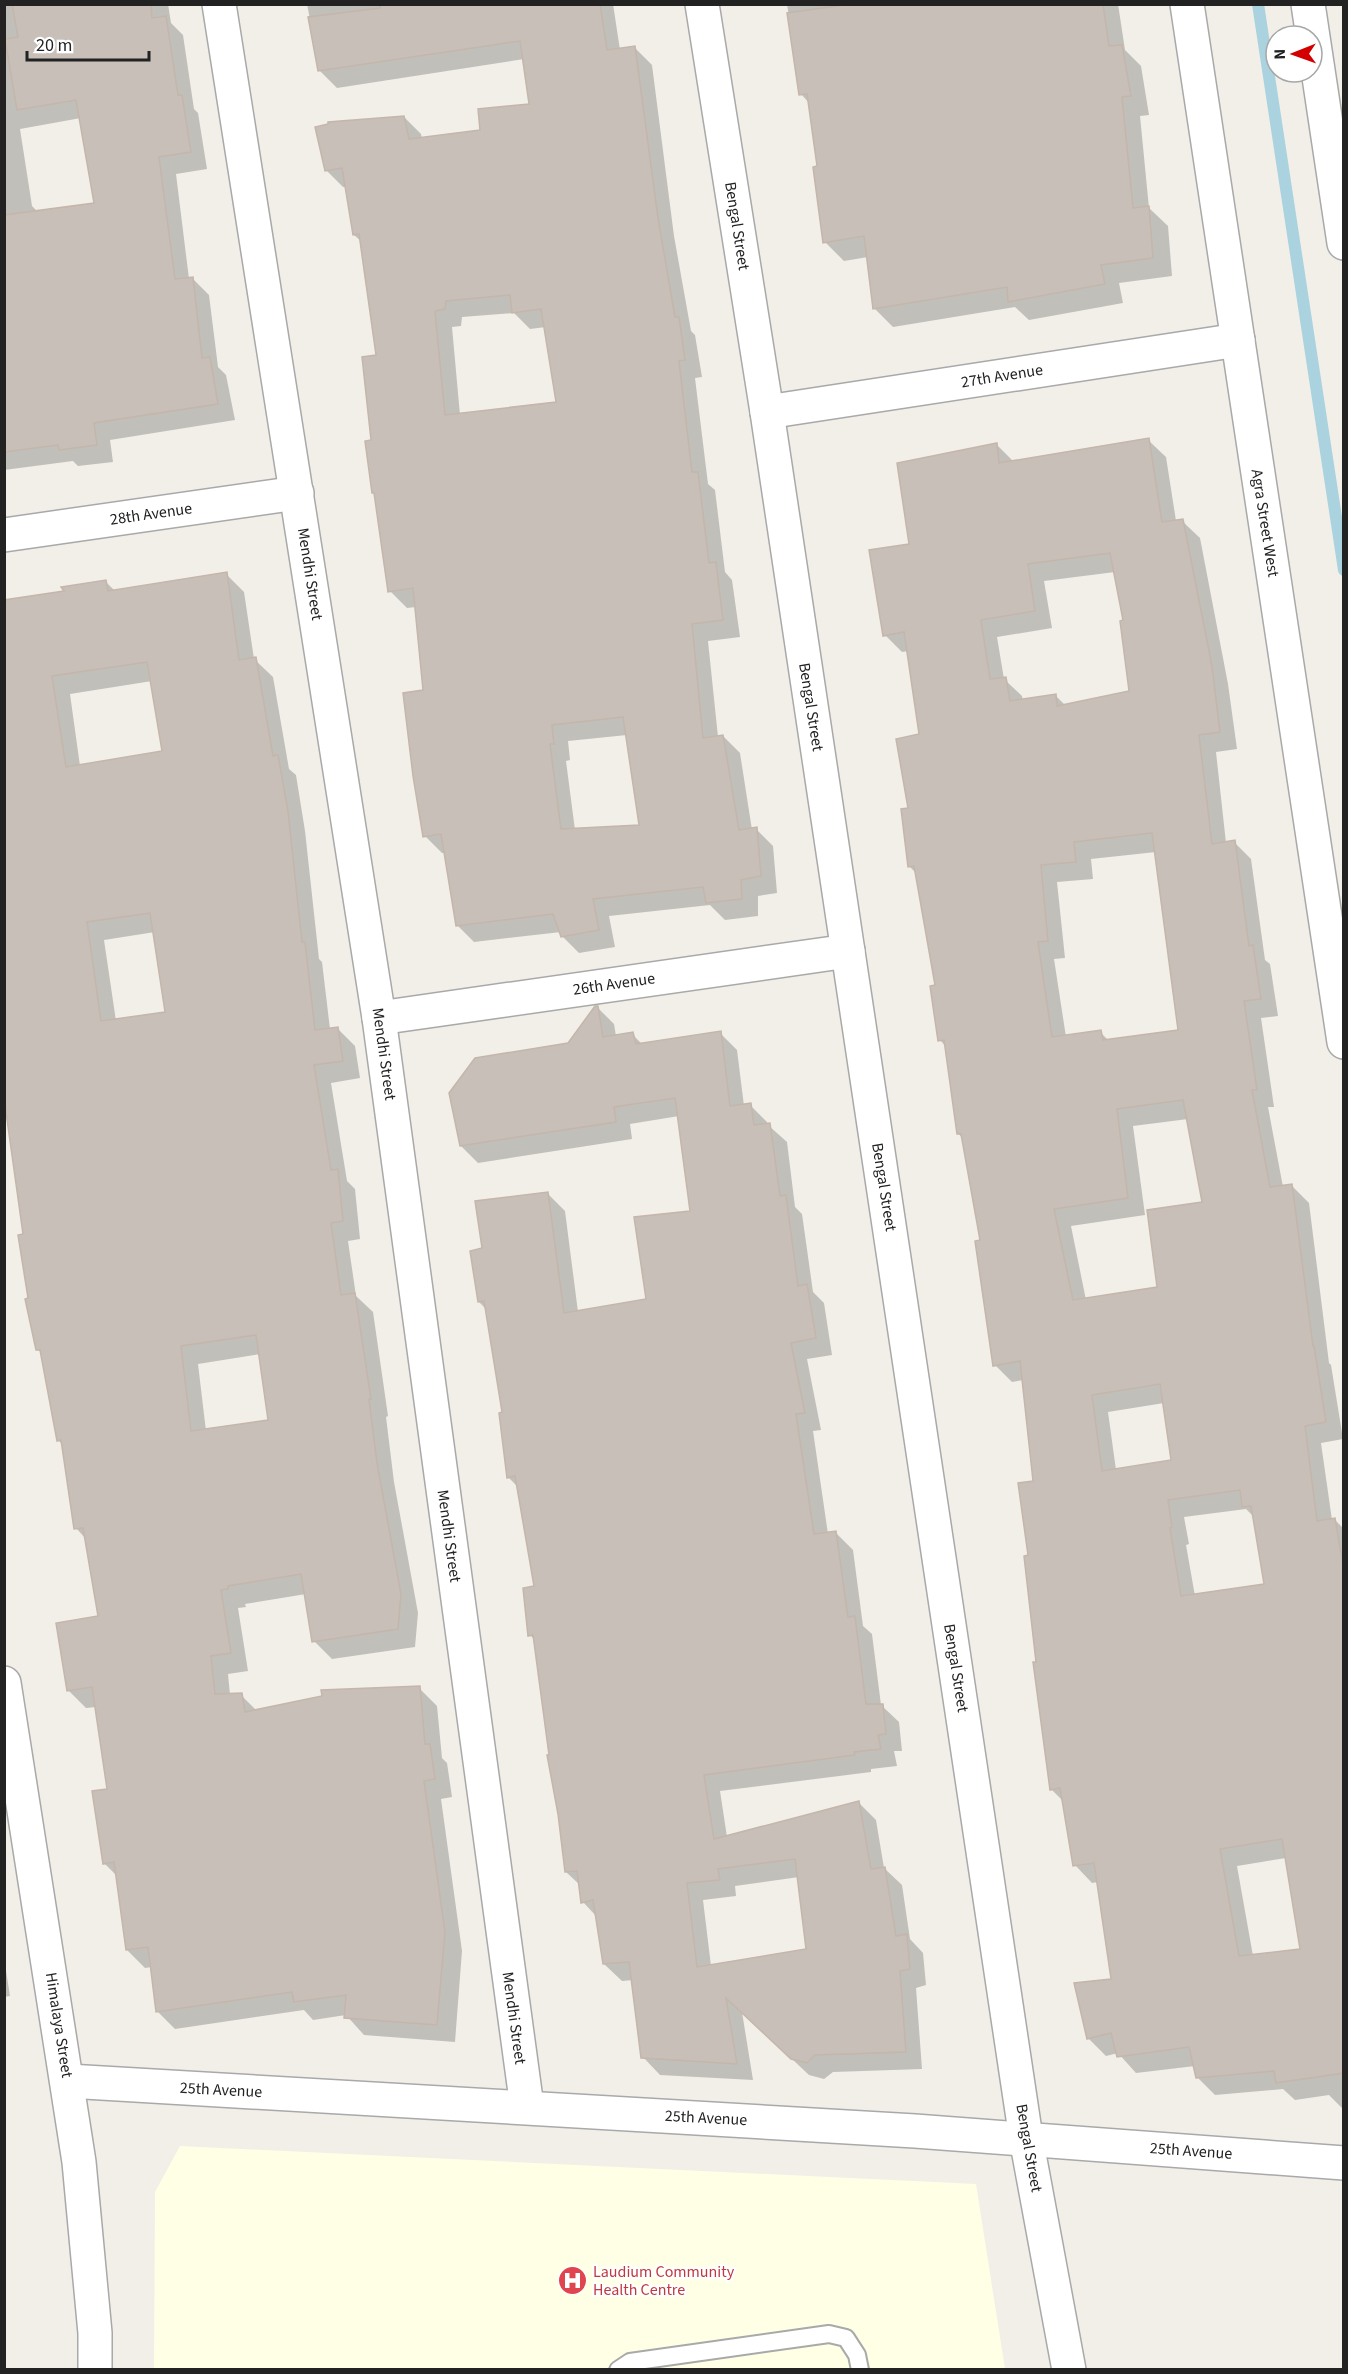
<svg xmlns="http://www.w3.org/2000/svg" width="1348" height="2374" viewBox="0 0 1348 2374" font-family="'Source Sans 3',sans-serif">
  <rect width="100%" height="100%" fill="#f2efe9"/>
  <!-- education -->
  <path fill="#ffffe5" d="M 180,2146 L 976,2184 L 1005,2369 L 154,2370 L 155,2192 Z"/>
  <!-- shadow -->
  <g fill="#0003" fill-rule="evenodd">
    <path d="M 4,4 L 168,4 L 171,23 L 183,35 L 194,109 L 198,113 L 207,169 L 176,174 L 189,279 L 192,278 L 209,295 L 218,367 L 226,375 L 235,420 L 110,440 L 113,462 L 78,466 L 73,461 L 4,470 ZM 81,118 L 95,204 L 38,212 L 32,206 L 20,129 Z"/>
    <path d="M 307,4 L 613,4 L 620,50 L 635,48 L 652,65 L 674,236 L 691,331 L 695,335 L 702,377 L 695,378 L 708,484 L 715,490 L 725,572 L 732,580 L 740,637 L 708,641 L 718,737 L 723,736 L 740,753 L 752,830 L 756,829 L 773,846 L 777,893 L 758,896 L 758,916 L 725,920 L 710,905 L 609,916 L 615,947 L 579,953 L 562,936 L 561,932 L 474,942 L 457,925 L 445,853 L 442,853 L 425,836 L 424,692 L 416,607 L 407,608 L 390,591 L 375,494 L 373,492 L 372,441 L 377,357 L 362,242 L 354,235 L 347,187 L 343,187 L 326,170 L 404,117 L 421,134 L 422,139 L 482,131 L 530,106 L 524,59 L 337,88 L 320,71 ZM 514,313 L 530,329 L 546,327 L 558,404 L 460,415 L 452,327 L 461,326 L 462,317 ZM 627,735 L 640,826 L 575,830 L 566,761 L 570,760 L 568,741 Z"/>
    <path d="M 787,4 L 1118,4 L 1125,50 L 1141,66 L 1149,115 L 1140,116 L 1149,208 L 1168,226 L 1172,276 L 1119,283 L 1123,303 L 1029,320 L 1015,307 L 893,327 L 874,308 L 868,257 L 844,261 L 825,242 L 819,167 L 810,104 L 801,94 Z"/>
    <path d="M 1148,440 L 1166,457 L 1176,521 L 1182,521 L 1200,538 L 1228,684 L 1237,749 L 1216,752 L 1226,843 L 1234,842 L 1251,859 L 1265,960 L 1270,964 L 1278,1016 L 1261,1018 L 1274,1107 L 1268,1107 L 1283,1187 L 1292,1186 L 1309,1203 L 1329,1363 L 1331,1365 L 1343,1439 L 1321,1443 L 1332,1520 L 1335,1520 L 1344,1529 L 1343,2109 L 1329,2095 L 1295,2100 L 1283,2089 L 1215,2095 L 1197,2077 L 1195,2066 L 1136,2073 L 1118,2053 L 1106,2056 L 1088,2038 L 1112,1980 L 1098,1882 L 1092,1883 L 1075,1865 L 1064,1802 L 1051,1789 L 1038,1663 L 1030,1556 L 1035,1482 L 1023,1380 L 1012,1382 L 995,1365 L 982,1242 L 963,1139 L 958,1133 L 947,1048 L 940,1040 L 937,987 L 917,874 L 910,867 L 910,809 L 921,735 L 909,651 L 902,652 L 885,635 L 911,545 L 996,444 L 1014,462 ZM 1115,572 L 1125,621 L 1131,692 L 1065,705 L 1055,695 L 1023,701 L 1022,696 L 1004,679 L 997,637 L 1052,628 L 1044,581 ZM 1156,852 L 1180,1031 L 1108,1040 L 1100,1032 L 1066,1037 L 1054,959 L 1065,958 L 1057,882 L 1093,879 L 1091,859 ZM 1188,1119 L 1204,1203 L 1158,1288 L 1086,1300 L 1071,1226 L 1145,1215 L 1133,1126 ZM 1164,1403 L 1172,1461 L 1116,1470 L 1108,1412 ZM 1246,1509 L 1254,1517 L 1266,1585 L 1195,1596 L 1186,1545 L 1189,1544 L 1184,1517 ZM 1286,1858 L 1302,1950 L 1253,1956 L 1237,1866 Z"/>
    <path d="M 226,574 L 244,592 L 254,659 L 273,677 L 289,769 L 296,775 L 305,831 L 319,959 L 322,962 L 330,1029 L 337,1028 L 355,1046 L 360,1078 L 331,1083 L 347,1181 L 355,1189 L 360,1239 L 348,1241 L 356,1296 L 373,1312 L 388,1416 L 386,1417 L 394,1482 L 418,1613 L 415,1647 L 332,1659 L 314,1641 L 306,1594 L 245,1604 L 246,1607 L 238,1608 L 248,1671 L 228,1674 L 230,1695 L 241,1695 L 257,1711 L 419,1688 L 437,1706 L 442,1758 L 447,1763 L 452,1797 L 441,1799 L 462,1951 L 455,2042 L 364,2035 L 346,2015 L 313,2020 L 304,2010 L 175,2029 L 157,2011 L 152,1967 L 145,1968 L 127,1950 L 117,1876 L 104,1863 L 109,1791 L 96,1707 L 86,1708 L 68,1690 L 100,1618 L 86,1539 L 76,1528 L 63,1445 L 58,1440 L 43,1355 L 38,1349 L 30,1300 L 4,601 L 66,592 L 106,582 L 115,591 ZM 152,681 L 164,752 L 80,766 L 70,694 ZM 155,932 L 167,1013 L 116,1021 L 104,940 ZM 261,1354 L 270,1421 L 206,1431 L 198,1364 Z"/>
    <path d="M 597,1007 L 614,1024 L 616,1036 L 632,1034 L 643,1045 L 720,1033 L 737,1050 L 744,1106 L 750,1105 L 767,1122 L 768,1125 L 787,1142 L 795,1207 L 802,1214 L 813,1292 L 824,1303 L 832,1355 L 807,1359 L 821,1430 L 813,1431 L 828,1534 L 836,1533 L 853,1550 L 863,1626 L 872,1634 L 881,1705 L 899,1722 L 902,1751 L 894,1751 L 897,1766 L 871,1769 L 871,1772 L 720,1791 L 727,1837 L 859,1803 L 876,1820 L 884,1868 L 902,1885 L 910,1939 L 923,1953 L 926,1985 L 916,1988 L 922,2069 L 833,2072 L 824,2079 L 809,2075 L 742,2012 L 753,2080 L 660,2075 L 643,2057 L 633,1980 L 622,1981 L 604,1964 L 597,1917 L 583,1902 L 581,1886 L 566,1872 L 535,1640 L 530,1635 L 536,1587 L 518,1487 L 508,1477 L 504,1414 L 487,1310 L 479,1302 L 483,1250 L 548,1194 L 565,1211 L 578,1312 L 648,1301 L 692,1212 L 679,1116 L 630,1124 L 632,1139 L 478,1163 L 461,1146 L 569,1045 ZM 799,1877 L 807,1950 L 711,1966 L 703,1900 L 736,1896 L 735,1886 Z"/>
    <path d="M 4,1958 L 10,1996 L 4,1997 Z"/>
  </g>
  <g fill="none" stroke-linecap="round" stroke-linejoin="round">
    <!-- stream -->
    <path stroke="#aad3df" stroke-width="12" d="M 1258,4 L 1344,570"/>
  </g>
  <!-- building -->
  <g fill="#c7bfb8" stroke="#c4b6ab" stroke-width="1.5" fill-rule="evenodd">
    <path d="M 12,4 L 151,4 L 152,18 L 166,16 L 178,95 L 182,95 L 191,152 L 159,157 L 175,279 L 193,277 L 202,358 L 210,357 L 218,404 L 94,423 L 97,445 L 59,450 L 58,445 L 4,452 L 4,215 L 94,203 L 76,100 L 17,110 L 5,39 L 18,37 Z"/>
    <path d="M 380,4 L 600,4 L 607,50 L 635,46 L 658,218 L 675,317 L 679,317 L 685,360 L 679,361 L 692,472 L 698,472 L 709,563 L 716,562 L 723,620 L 692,624 L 703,738 L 723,735 L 739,830 L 757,827 L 761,876 L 741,880 L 742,899 L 706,903 L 703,887 L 593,899 L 599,930 L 561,937 L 553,914 L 456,926 L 441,834 L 423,837 L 413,776 L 403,693 L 423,690 L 413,588 L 388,592 L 374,493 L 372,493 L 365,441 L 371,440 L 362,357 L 376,355 L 359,234 L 353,235 L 342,168 L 325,171 L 315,127 L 328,124 L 328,122 L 404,116 L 409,139 L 480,130 L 478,109 L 529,104 L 520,41 L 318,71 L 308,17 L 380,8 ZM 510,295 L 512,313 L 541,309 L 556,402 L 445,415 L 435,311 L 445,309 L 446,301 ZM 623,717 L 639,825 L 561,829 L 550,744 L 554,744 L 552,725 Z"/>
    <path d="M 851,4 L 1103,4 L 1109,46 L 1122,45 L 1131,96 L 1122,97 L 1133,208 L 1149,206 L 1153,258 L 1101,265 L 1105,284 L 1008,302 L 1007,287 L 873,309 L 864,236 L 823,243 L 813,167 L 817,166 L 807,94 L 799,95 L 787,13 Z"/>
    <path d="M 1149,438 L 1162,522 L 1183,519 L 1212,666 L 1220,732 L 1199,735 L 1212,844 L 1235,840 L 1249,946 L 1253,945 L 1261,999 L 1244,1001 L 1257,1090 L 1252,1090 L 1270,1187 L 1292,1184 L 1313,1346 L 1314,1346 L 1326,1422 L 1305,1426 L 1317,1521 L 1335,1518 L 1344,1570 L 1344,2073 L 1276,2083 L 1274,2071 L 1196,2078 L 1189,2047 L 1117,2057 L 1111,2033 L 1087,2039 L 1074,1983 L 1111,1979 L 1094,1863 L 1073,1866 L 1060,1788 L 1050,1790 L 1033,1662 L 1036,1662 L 1024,1556 L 1028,1555 L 1018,1483 L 1033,1481 L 1020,1361 L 993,1366 L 975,1241 L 980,1240 L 961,1134 L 957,1134 L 944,1040 L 938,1041 L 930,986 L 935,985 L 914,866 L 908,867 L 901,809 L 908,808 L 896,739 L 919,734 L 904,632 L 883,636 L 869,550 L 909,544 L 897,463 L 997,443 L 999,463 ZM 1110,553 L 1123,620 L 1120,621 L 1129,691 L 1057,706 L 1056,694 L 1010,701 L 1006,677 L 990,679 L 981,620 L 1035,611 L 1028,564 ZM 1152,833 L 1178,1030 L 1103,1040 L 1101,1030 L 1052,1037 L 1038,942 L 1048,941 L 1041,865 L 1076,862 L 1074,842 ZM 1183,1100 L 1202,1202 L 1147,1210 L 1157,1287 L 1073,1300 L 1054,1209 L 1128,1198 L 1117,1109 ZM 1160,1384 L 1171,1460 L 1102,1471 L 1092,1395 ZM 1240,1490 L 1242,1507 L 1251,1506 L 1264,1584 L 1181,1596 L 1170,1528 L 1172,1527 L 1168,1500 ZM 1282,1839 L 1300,1949 L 1239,1956 L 1220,1849 Z"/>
    <path d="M 227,572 L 239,660 L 256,657 L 273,756 L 278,755 L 288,811 L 302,942 L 305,942 L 315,1030 L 338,1027 L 343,1061 L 314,1065 L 331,1170 L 338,1169 L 343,1221 L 331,1223 L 341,1295 L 355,1293 L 371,1399 L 369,1399 L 377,1463 L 401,1594 L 398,1629 L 312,1642 L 301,1574 L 228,1586 L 228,1589 L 221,1590 L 231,1653 L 211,1656 L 215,1694 L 242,1693 L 245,1712 L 322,1696 L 321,1690 L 420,1686 L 425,1744 L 430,1744 L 435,1779 L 424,1781 L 445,1932 L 437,2025 L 344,2018 L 346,1995 L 294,2002 L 292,1992 L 156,2012 L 148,1947 L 126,1950 L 114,1862 L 103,1864 L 92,1791 L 107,1789 L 92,1687 L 67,1691 L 56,1623 L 98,1616 L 83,1528 L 74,1529 L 61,1440 L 57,1441 L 40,1350 L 36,1350 L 25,1299 L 28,1298 L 18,1235 L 23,1234 L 4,1098 L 4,600 L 64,591 L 61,587 L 106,580 L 108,591 ZM 147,662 L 162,751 L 66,767 L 52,676 ZM 150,913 L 165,1012 L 101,1021 L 87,922 ZM 256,1335 L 268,1420 L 191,1431 L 181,1346 Z"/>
    <path d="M 595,1006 L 598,1006 L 603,1037 L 633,1032 L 636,1044 L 721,1031 L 730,1106 L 751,1103 L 754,1125 L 770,1123 L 780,1196 L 786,1195 L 798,1286 L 807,1284 L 816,1338 L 791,1343 L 805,1413 L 796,1414 L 814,1534 L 836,1531 L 848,1617 L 855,1616 L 866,1704 L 883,1704 L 886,1734 L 878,1735 L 881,1749 L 854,1752 L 855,1755 L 704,1775 L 714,1839 L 859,1801 L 871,1869 L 885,1867 L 896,1936 L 907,1934 L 910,1969 L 900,1971 L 906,2052 L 815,2055 L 807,2063 L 791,2059 L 726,1998 L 737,2064 L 641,2058 L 629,1962 L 603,1964 L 593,1900 L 581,1903 L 577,1871 L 565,1872 L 558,1814 L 547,1755 L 549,1755 L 533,1635 L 528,1636 L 523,1588 L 534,1586 L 515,1476 L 507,1478 L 499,1413 L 502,1412 L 484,1301 L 478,1302 L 470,1251 L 482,1248 L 475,1201 L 548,1192 L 564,1313 L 646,1299 L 634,1217 L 690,1211 L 675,1098 L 614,1107 L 616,1122 L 460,1146 L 449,1093 L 475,1058 L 568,1043 ZM 795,1859 L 806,1949 L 697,1967 L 687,1883 L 720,1880 L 718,1869 Z"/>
  </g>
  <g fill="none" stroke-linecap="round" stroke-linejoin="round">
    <defs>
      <path id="service" d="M 618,2370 L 630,2362 L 829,2334 L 846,2338 L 857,2355 L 860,2370"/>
      <g id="minor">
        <path d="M 219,4 L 379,1018 L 527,2107"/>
        <path d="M 702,4 L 767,412 L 1026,2138 L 1069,2370"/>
        <path d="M 1187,4 L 1344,1042"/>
        <path d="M 1308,4 L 1344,243"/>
        <path d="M 767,412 L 1238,340"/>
        <path d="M 4,535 L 297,493"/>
        <path d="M 379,1018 L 848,951"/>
        <path d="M 4,1683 L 79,2162 L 95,2333 L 95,2370"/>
        <path d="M 68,2081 L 915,2131 L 1344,2163"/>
      </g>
    </defs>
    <!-- service casing -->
    <use href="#service" stroke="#a9a9a9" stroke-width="20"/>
    <!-- minor casing -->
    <use href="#minor" stroke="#a9a9a9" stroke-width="36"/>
    <!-- service -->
    <use href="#service" stroke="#fff" stroke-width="16"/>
    <!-- minor -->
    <use href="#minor" stroke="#fff" stroke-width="33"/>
  </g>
  <!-- icons -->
  <defs>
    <symbol id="hospital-disc" viewBox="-11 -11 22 22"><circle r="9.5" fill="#e0444e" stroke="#fff"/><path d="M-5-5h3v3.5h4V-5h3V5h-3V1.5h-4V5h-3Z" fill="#fff"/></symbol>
  </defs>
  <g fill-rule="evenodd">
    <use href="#hospital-disc" x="556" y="2264" width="33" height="33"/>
  </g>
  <g text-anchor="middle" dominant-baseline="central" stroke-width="4.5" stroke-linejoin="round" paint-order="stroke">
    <!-- street labels -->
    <g font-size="16" fill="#222" stroke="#fff">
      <text transform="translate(737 226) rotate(81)">Bengal Street</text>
      <text transform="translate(1002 376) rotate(-9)">27th Avenue</text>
      <text transform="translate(151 514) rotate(-8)">28th Avenue</text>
      <text transform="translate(1265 523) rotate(81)">Agra Street West</text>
      <text transform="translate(310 574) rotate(81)">Mendhi Street</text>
      <text transform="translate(811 707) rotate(81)">Bengal Street</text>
      <text transform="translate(614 984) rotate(-8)">26th Avenue</text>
      <text transform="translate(384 1054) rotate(82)">Mendhi Street</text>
      <text transform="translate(884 1187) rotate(81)">Bengal Street</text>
      <text transform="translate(449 1536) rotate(82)">Mendhi Street</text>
      <text transform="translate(956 1668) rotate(81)">Bengal Street</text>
      <text transform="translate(514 2018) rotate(82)">Mendhi Street</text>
      <text transform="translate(59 2025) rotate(81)">Himalaya Street</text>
      <text transform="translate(221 2090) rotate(3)">25th Avenue</text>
      <text transform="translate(706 2118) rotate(3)">25th Avenue</text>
      <text transform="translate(1029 2148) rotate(80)">Bengal Street</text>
      <text transform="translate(1191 2151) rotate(4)">25th Avenue</text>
    </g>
    <!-- health labels -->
    <g font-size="16" fill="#be3a42" stroke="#fff" text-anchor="start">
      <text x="593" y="2272">Laudium Community<tspan x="593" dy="18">Health Centre</tspan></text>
    </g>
  </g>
  <!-- border -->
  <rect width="1348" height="2374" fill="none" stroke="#222222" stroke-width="12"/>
  <!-- north arrow -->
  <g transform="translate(1294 54) rotate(269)"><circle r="28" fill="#ffffff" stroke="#a7a7a7" stroke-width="1.5"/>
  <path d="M0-4.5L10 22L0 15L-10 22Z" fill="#d40000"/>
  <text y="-9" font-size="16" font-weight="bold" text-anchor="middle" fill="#222222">N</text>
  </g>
  <!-- scale -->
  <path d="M27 51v9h122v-9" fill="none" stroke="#222222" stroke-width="3"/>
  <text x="36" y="51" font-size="18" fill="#222222" stroke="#ffffff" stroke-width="4.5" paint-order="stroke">20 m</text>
</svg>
